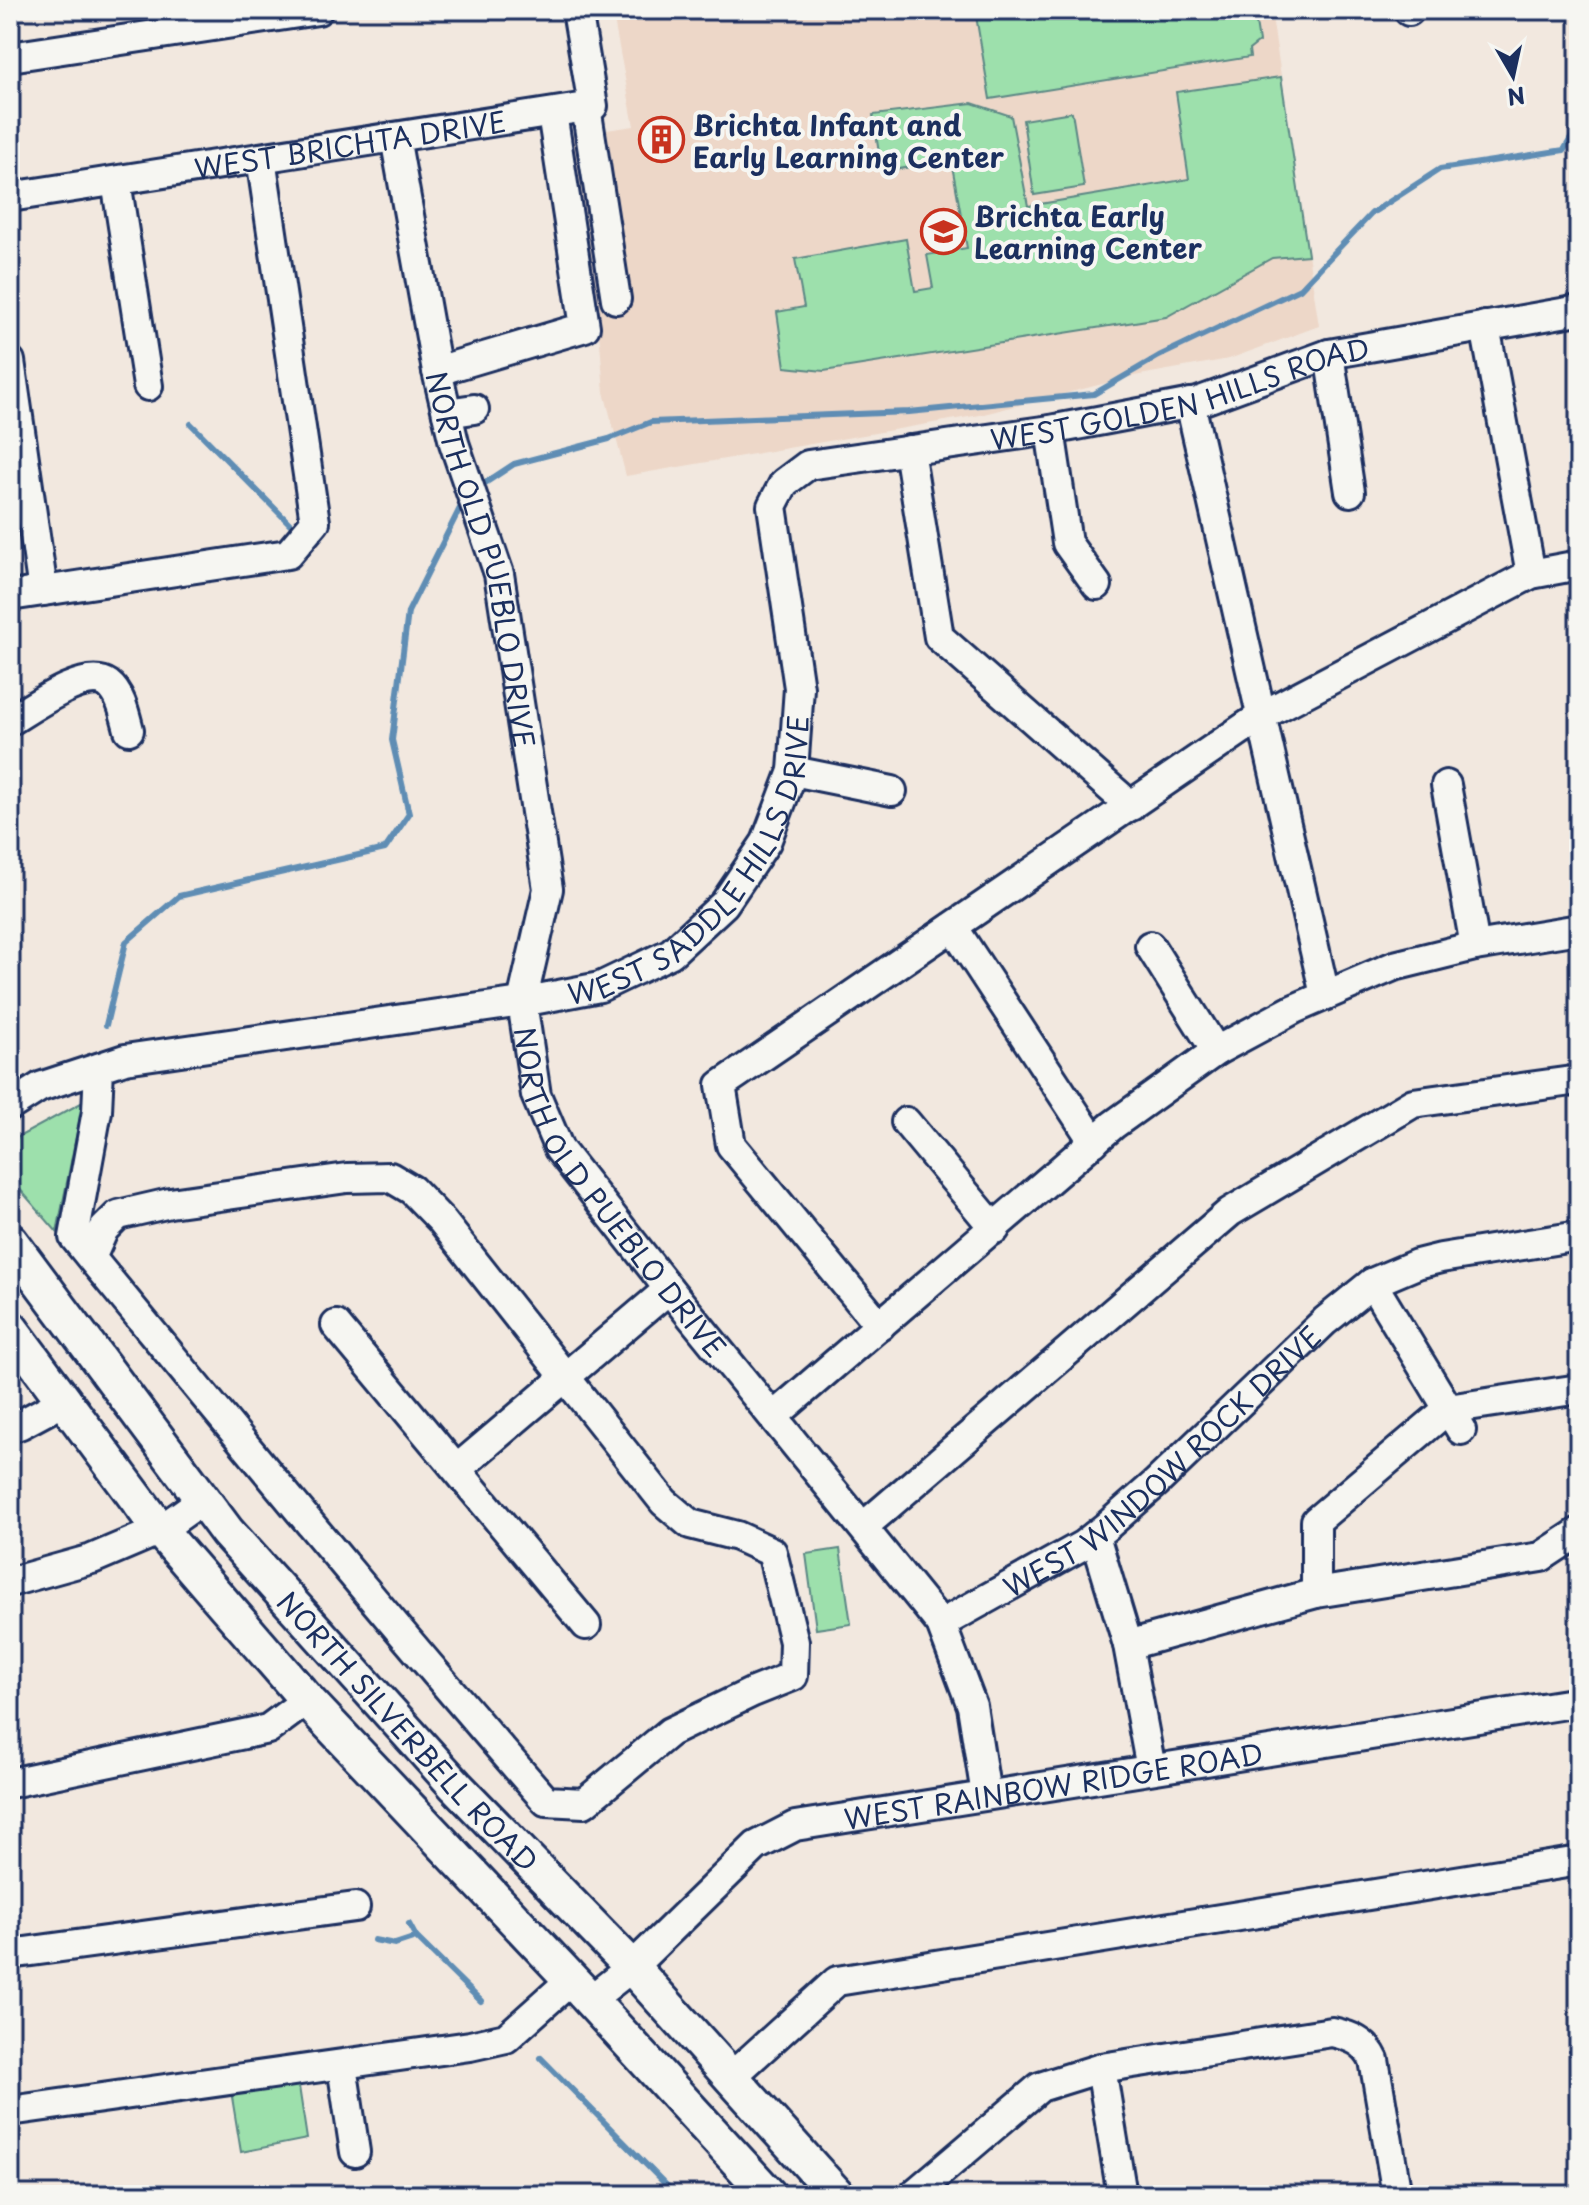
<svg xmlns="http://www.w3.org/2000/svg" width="1589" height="2205" viewBox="0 0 1589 2205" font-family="'Playpen Sans',sans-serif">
  <rect width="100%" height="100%" fill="#f2e8df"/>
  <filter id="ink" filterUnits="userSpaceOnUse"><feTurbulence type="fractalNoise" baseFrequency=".0125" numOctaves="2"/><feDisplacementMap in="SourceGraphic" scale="16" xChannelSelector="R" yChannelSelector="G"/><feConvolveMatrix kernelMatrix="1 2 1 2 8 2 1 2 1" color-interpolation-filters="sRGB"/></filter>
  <g filter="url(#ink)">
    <!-- built -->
    <path fill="#edd7c8" d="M 612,10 L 1271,10 L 1319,326 L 1229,359 L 1134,376 L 980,415 L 626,476 L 604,392 L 600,342 L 566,136 L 634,126 Z"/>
    <!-- green -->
    <g fill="#9de0ac" stroke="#5c8885" stroke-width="2">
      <path d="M 975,10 L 1254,10 L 1259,42 L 1249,50 L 1250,57 L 990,99 Z"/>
      <path d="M 1281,77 L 1308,255 L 1272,258 L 1166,317 L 824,371 L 785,367 L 777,312 L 804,307 L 795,259 L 906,239 L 915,291 L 933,288 L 927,255 L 967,248 L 951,160 L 882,172 L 873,115 L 972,103 L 1011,116 L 1028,206 L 1189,179 L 1176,92 Z"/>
      <path d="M 1072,112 L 1084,187 L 1034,195 L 1023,120 Z"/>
      <path d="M 83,1102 L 57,1232 L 11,1179 L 10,1146 L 11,1141 Z"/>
      <path d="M 840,1549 L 851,1624 L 816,1629 L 806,1554 Z"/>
      <path d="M 298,2080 L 307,2139 L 241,2152 L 231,2091 Z"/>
    </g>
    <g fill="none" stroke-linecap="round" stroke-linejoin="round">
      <!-- stream -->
      <g stroke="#5f8db4" stroke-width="6">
        <path d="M 191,424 L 296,530"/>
        <path d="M 476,489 L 514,464 L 609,439 L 651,422 L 909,412 L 1094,394 L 1159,356 L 1300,289 L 1372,213 L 1440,169 L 1564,150 L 1579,125"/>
        <path d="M 106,1025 L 126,942 L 179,896 L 385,849 L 409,814 L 392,740 L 408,612 L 463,502"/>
        <path d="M 409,1924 L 416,1937 L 481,2001"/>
        <path d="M 374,1940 L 395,1944 L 416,1937"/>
        <path d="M 541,2058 L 676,2195"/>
      </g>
      <defs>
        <g id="minor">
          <path d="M 1409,10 L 1409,11"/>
          <path d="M 10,57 L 318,10"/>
          <path d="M 586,107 L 616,299"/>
          <path id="s1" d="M 395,137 L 437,371 L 454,443 L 499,574 L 548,889 L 522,1002 L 536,1095 L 559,1149 L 669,1289 L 941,1624 L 972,1706 L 986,1795"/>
          <path d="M 116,181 L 148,386"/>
          <path id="s2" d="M 10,197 L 593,106 L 577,10"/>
          <path d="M 1485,326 L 1531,574"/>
          <path d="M 1329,354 L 1350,492"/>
          <path d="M 10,361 L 43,591"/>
          <path d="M 437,371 L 585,327 L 552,113"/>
          <path d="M 1190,403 L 1325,995"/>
          <path d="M 447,413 L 474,409"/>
          <path d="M 1050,430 L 1067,543 L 1097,585"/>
          <path d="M 909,450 L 939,637 L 1131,806"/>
          <path d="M 10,596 L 288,554 L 315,522 L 261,158"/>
          <path d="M 10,721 C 30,709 86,668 108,684 C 121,694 125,715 129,730"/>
          <path d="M 793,771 L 892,791"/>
          <path d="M 1446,785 L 1475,946"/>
          <path d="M 953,927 L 1094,1142"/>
          <path d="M 1150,946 L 1216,1051"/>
          <path id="s3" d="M 10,1106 L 40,1087 L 125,1059 L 522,1002 L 600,987 L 671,953 L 724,904 L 766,842 L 793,771 L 799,688 L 772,506 L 784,483 L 808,465 L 1050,430 L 1198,402 L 1329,354 L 1579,310"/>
          <path d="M 906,1122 L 995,1229"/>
          <path d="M 91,1258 L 104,1229 L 118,1215 L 170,1203 L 347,1178 L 390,1177 L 412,1190 L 442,1221 L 664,1502 L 690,1524 L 737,1536 L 772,1552 L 794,1642 L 793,1676 L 753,1692 L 670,1732 L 584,1803 L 546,1801 C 390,1623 241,1440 91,1258 L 74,1237 L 97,1111 L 99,1068"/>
          <path d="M 1372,1283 L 1461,1430"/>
          <path d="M 336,1325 L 586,1625"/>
          <path d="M 880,1326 L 731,1145 L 721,1085 L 1261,716 L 1531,574 L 1579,565"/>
          <path d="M 774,1416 L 1113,1125 L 1216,1051 L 1294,1009 L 1394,966 L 1475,946 L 1579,929"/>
          <path d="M 10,1428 L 21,1424 L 64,1401"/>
          <path d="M 457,1469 L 669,1289"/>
          <path d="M 863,1527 L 1230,1212 L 1413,1103 L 1579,1080"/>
          <path d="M 1095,1536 L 1128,1645 L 1151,1769"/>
          <path d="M 10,1582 L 92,1559 L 160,1530 L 202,1500"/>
          <path d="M 1316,1593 L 1316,1521 L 1448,1409 L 1579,1389"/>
          <path id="s4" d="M 941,1624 L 1083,1545 L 1107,1526 L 1156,1483 L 1325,1321 L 1372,1283 L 1417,1264 L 1441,1258 L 1579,1236"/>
          <path d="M 1128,1645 L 1316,1593 L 1541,1557 L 1579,1532"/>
          <path d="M 10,1783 L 268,1729 L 307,1700"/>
          <path d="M 10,1954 L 355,1907"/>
          <path id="s5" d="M 590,2000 L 632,1967 L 756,1846 L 795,1826 L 1579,1702"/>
          <path d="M 1101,2068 L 1122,2195"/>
          <path d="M 731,2077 L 837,1981 L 1579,1861"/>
          <path d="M 344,2079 L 355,2152"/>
          <path d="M 10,2111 L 470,2046 L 506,2038 L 571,1980"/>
          <path d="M 913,2195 L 1040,2087 L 1101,2068 L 1332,2032 C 1351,2036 1366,2042 1374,2060 L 1397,2195"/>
        </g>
        <g id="major">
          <path id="s6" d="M 10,1241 L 227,1532 L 456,1786 L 632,1967 L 837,2195"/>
          <path d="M 10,1328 L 160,1530 L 307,1700 L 579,1988 L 769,2195"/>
        </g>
      </defs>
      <!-- minor casing -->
      <use href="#minor" stroke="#1b2f5e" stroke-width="34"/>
      <!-- major casing -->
      <use href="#major" stroke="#1b2f5e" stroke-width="40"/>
      <!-- minor -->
      <use href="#minor" stroke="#f6f6f2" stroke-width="28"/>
      <!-- major -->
      <use href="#major" stroke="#f6f6f2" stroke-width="34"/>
    </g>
  </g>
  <!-- icons -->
  <defs>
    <symbol id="building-ring" viewBox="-11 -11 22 22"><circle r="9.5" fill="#f6f6f2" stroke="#c8321e" stroke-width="1.5"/><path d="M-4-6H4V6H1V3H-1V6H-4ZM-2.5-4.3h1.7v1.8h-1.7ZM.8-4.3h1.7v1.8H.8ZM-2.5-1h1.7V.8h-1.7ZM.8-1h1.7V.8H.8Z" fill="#c8321e"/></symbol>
    <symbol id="school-ring" viewBox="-11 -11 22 22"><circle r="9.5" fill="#f6f6f2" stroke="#c8321e" stroke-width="1.5"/><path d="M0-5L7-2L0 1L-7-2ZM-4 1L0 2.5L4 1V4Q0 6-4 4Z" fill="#c8321e"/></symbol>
  </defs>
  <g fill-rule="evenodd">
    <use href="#building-ring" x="636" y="114" width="51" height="51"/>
    <use href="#school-ring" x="918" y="206" width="51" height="51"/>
  </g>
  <g text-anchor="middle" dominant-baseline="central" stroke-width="8" stroke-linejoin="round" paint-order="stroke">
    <!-- poi labels -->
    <g font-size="28" font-weight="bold" fill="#1b2f5e" stroke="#f6f6f2" text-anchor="start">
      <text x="693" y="124">Brichta Infant and<tspan x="693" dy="32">Early Learning Center</tspan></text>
      <text x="974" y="215">Brichta Early<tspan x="974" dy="32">Learning Center</tspan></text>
    </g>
    <!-- street labels -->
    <g font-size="28" fill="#1b2f5e" stroke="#f6f6f2">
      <text stroke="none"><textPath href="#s2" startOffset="344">WEST BRICHTA DRIVE</textPath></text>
      <text stroke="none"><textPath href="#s3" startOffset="1610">WEST GOLDEN HILLS ROAD</textPath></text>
      <text stroke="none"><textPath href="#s1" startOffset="432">NORTH OLD PUEBLO DRIVE</textPath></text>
      <text stroke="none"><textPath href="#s3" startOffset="768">WEST SADDLE HILLS DRIVE</textPath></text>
      <text stroke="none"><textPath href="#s1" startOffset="1104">NORTH OLD PUEBLO DRIVE</textPath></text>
      <text stroke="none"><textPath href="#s4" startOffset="276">WEST WINDOW ROCK DRIVE</textPath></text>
      <text stroke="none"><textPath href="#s6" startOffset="632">NORTH SILVERBELL ROAD</textPath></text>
      <text stroke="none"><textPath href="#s5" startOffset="532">WEST RAINBOW RIDGE ROAD</textPath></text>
    </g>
  </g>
  <!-- margin -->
  <rect width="1589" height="2205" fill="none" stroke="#f6f6f2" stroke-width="40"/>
  <rect x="20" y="20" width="1549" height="2165" fill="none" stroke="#1b2f5e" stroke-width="3" filter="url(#ink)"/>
  <!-- north arrow -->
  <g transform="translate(1513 76) rotate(171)" stroke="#f6f6f2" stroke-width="6" paint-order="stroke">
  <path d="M0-6L14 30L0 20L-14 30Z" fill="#1b2f5e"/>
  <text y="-12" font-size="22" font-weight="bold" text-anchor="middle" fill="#1b2f5e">N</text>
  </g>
</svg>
